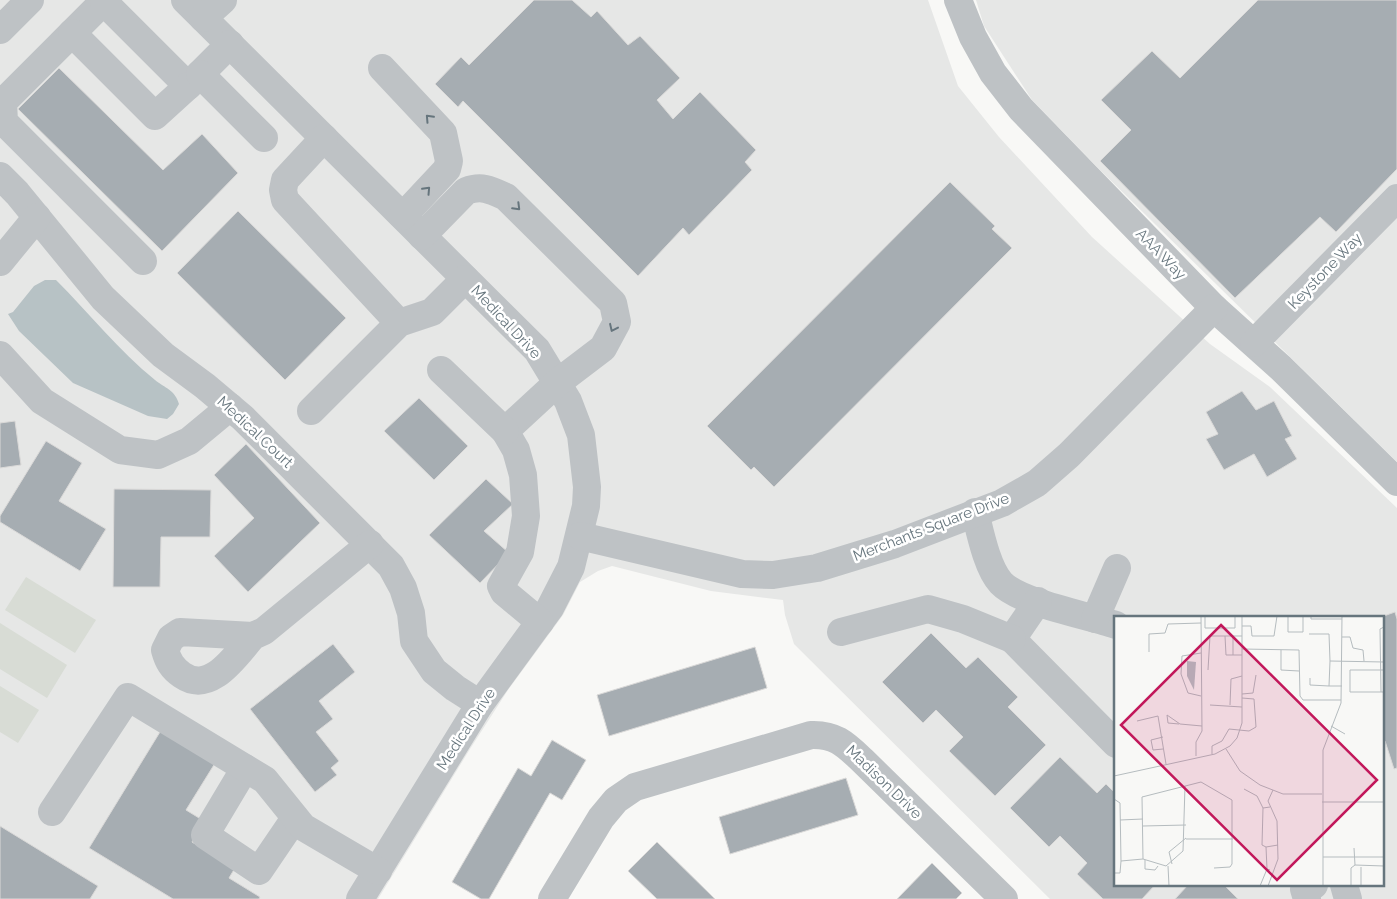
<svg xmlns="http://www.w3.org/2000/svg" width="1397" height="899" viewBox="0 0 1397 899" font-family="Raleway,sans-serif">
  <rect width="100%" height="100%" fill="#f8f8f6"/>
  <!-- built -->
  <g fill="#e6e7e6" fill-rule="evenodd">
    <path d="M 0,0 L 928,0 L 958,86 L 999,137 L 1092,237 L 1210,344 L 1270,387 L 1397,508 L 1397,899 L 1050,899 L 794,644 L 785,615 L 783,600 L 711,591 L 612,566 L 598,571 L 580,582 L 563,615 L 508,690 L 470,749 L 378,899 L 0,899 ZM 1116,618 L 1383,618 L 1383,885 L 1116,885 Z"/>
    <path d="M 976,0 L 1397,0 L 1397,462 L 1099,169 L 1032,100 L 984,26 Z"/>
  </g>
  <!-- green -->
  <g fill="#d8dcd5">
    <path d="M 26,577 L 96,620 L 75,653 L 5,610 Z"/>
    <path d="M 0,623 L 67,665 L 47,698 L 0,669 Z"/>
    <path d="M 0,686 L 39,710 L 18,743 L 0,732 Z"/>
  </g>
  <!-- water -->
  <path fill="#b7c2c5" d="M 45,280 L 56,280 C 89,313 119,351 155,380 C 165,388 175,390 179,404 L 173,414 L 167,419 L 148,416 L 73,383 L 19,331 L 8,314 L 13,312 L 34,286 Z"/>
  <!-- building -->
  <g fill="#a6adb2" stroke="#dad9d8">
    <path d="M 534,0 L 572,0 L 591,17 L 597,11 L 628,45 L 640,36 L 680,78 L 657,100 L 673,119 L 700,92 L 756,150 L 745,162 L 752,170 L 689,235 L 683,228 L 638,276 L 463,101 L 458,107 L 435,84 L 461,57 L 469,65 Z"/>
    <path d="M 1258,0 L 1397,0 L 1397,169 L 1336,232 L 1320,217 L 1235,298 L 1100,161 L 1131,130 L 1101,100 L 1152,51 L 1180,78 Z"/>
    <path d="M 59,68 L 163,170 L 202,134 L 238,173 L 162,251 L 18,109 Z"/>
    <path d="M 950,182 L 995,226 L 992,229 L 1012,248 L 774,487 L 754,467 L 751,470 L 707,426 Z"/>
    <path d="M 238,211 L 346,318 L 285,380 L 177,273 Z"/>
    <path d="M 1242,391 L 1256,410 L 1274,401 L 1292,436 L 1285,439 L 1297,459 L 1267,477 L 1254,454 L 1224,470 L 1206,439 L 1218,434 L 1206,412 Z"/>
    <path d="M 419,398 L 468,446 L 434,480 L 384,431 Z"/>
    <path d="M 15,421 L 21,465 L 0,468 L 0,423 Z"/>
    <path d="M 46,441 L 82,463 L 59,501 L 106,529 L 80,571 L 0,522 L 0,516 Z"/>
    <path d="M 246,444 L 320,523 L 248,592 L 214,556 L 254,518 L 214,475 Z"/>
    <path d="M 486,479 L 513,504 L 484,531 L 509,553 L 480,583 L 429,535 Z"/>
    <path d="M 114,489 L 211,490 L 210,537 L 161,537 L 160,587 L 113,587 Z"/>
    <path d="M 1395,612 L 1397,619 L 1397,768 L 1394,769 L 1385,741 L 1383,741 L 1383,618 L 1378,618 Z"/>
    <path d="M 931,633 L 966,668 L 978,657 L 1018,697 L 1008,707 L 1046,745 L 995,796 L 949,751 L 963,737 L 936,710 L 923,723 L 882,682 Z"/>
    <path d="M 333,644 L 355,672 L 319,701 L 333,719 L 316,732 L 339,761 L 331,768 L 337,775 L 315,792 L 250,709 Z"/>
    <path d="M 755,647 L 767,688 L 609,736 L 597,695 Z"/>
    <path d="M 163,727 L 217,760 L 186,810 L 204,821 L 192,842 L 235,868 L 229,878 L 260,897 L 259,899 L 173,899 L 89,848 Z"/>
    <path d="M 552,740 L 586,760 L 562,800 L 550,793 L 489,899 L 481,899 L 452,882 L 518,768 L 531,776 Z"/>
    <path d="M 1060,757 L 1097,793 L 1106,784 L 1116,794 L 1116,885 L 1155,885 L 1142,899 L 1103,899 L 1077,874 L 1087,863 L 1060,836 L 1049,847 L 1010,808 Z"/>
    <path d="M 846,778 L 858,815 L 730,854 L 719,817 Z"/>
    <path d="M 0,826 L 98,886 L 90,899 L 0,899 Z"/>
    <path d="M 657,842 L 715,899 L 657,899 L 628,871 Z"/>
    <path d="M 932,863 L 962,893 L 956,899 L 897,899 Z"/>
    <path d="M 1188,885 L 1224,885 L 1238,899 L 1175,899 Z"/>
  </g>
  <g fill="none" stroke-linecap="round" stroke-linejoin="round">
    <!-- minor -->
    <g stroke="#bec2c5" stroke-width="28">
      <path d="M 105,0 L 3,102 L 4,122 L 143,261"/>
      <path d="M 185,0 L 537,350 L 568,401 L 581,435 L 587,487 L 586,506 L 571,567 L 550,608 L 480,704 L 360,899"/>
      <path d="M 958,0 L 973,37 L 993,73 L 1021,109 L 1214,308 L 1281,368 L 1397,482"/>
      <path d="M 104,2 L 188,86 L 230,44"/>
      <path d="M 203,18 L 223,0"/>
      <path d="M 0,30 L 30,0"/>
      <path d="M 72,33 L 155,116 L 188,86"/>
      <path d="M 382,68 L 443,133 L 449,161 L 447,169 L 403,216"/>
      <path d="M 200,74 L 264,138"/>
      <path d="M 324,138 L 285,180 L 283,190 L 285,200 L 399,323"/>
      <path d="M 0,176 L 17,193 L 103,298 L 163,355 L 205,386 L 243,418 L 391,566 L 403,588 L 411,613 L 414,641 L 434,671 L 455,688 L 480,704"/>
      <path d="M 422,236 L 466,191 C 482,185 491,190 506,197 L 613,303 L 617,322 L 603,348 L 557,383 L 505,431 L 516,450 L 523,475 L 526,516 L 520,552 L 501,586 L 504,592 L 540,622"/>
      <path d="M 0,262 L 37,217"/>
      <path d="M 1254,343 L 1397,198"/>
      <path d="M 0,355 L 42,401 L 120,450 L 158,455 L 189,441 L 230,407"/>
      <path d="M 441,370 L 505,431"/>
      <path d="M 311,411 L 399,323 L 432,312 L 465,279"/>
      <path d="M 975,512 C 980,532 987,568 1001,583 C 1020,603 1087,615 1116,625"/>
      <path d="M 580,536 L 742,574 L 773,575 L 817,568 L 895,544 L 1002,503 L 1037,483 L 1069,455 L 1214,308"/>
      <path d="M 1038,601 L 1012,639 L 1116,744"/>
      <path d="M 1095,619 L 1117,568"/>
      <path d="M 841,632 L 928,609 L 963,619 L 1012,639"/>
      <path d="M 253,636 C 236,655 211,695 182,675 C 172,668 168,661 165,650 L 171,638 L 180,632 L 253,636 L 264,631 L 370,544"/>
      <path d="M 245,768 L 205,835 L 259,871 L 295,818"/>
      <path d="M 52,812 L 128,697 L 265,780 L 303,827 L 378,871"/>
      <path d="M 1344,885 L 1348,899"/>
      <path d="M 552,899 L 601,818 L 616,800 L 635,787 L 811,735 C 835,734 845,744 862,760 L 1004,899"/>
      <path d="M 1307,899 L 1304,889 L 1314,885"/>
    </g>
  </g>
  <!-- one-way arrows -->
  <defs><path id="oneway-chevron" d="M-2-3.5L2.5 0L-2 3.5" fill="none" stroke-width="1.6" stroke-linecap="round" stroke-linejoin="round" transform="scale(1.25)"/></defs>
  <g stroke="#66757d">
    <use href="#oneway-chevron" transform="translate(429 118) rotate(-133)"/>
    <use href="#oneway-chevron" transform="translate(427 190) rotate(-47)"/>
    <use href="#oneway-chevron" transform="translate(517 207) rotate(45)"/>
    <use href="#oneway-chevron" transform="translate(613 328) rotate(115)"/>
  </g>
  <g text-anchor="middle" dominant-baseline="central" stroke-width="5" stroke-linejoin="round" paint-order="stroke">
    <!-- street labels -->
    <g font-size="15" fill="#66757d" stroke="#fff">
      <text transform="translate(1161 254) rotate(46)">AAA Way</text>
      <text transform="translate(1325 271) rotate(-46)">Keystone Way</text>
      <text transform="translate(506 322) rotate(47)">Medical Drive</text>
      <text transform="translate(255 432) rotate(43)">Medical Court</text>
      <text transform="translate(931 527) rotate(-21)">Merchants Square Drive</text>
      <text transform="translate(466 729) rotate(-57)">Medical Drive</text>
      <text transform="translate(884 782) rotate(44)">Madison Drive</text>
    </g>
  </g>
  <!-- overview -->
  <g transform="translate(1114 616)">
    <rect width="270" height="270" fill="#f8f8f6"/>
    <path d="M 73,45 L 82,46 L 80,74 L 73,60 Z" fill="#b7c2c5"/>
    <path fill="none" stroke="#b5bcbf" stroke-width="1" d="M 91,0 L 91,12 L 121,12 L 121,0M 174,0 L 174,16 L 189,16 L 189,0M 197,0 L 197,3 L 228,3M 128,10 L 137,10 L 138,20 L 160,20 L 163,0M 195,18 L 215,18 L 216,45M 111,20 L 112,39 L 119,39M 119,20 L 119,39 L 128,39M 228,21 L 236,21 L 239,32 L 249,34 L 250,45M 128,33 L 185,34 L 186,80 L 189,84 L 227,84M 167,34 L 167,54 L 185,55M 35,36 L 35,18 L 51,17 L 54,8 L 87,7M 87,37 L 68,40 L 67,58 L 74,77 L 87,80M 94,54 L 96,20 L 128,20M 270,54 L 236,54 L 236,76 L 270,76M 196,62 L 196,69 L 215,70M 228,70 L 215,70 L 216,45 L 270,46M 267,76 L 266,13 L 270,11M 128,78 L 139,77 L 142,59M 96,89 L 128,91M 116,89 L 117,63 L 128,60M 23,105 L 44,100 L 52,148M 65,108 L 54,107 L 53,99 L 66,108 L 88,110M 217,110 L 231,118M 49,121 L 37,124 L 39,134 L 49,133M 112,133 L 126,155 L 146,169 L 169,178 L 208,178M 98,138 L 98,130 L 108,125 L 115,113 L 135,115 L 142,111 L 140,83 L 128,82M 82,140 L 82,126 L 88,115 L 87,0M 0,160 L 101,138 L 116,130 L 123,122 L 128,107 L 128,0M 130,173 L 143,180 L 149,192M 0,183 L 6,187 L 7,245 L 6,257 L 0,257M 208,186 L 270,186M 6,204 L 29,203M 29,210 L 72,209M 72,223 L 119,223M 152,231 L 148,229 L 149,192 L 156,191M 240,232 L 241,249 L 270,250M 209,241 L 270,241M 29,243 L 28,181 L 87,166 L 118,184 L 118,248 L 116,251 L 100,252M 29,243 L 52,250 L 69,235 L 71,170M 31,244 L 31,253 L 41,254 L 44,250M 7,245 L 29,243M 58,248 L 55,236 L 72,222M 54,250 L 55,270M 153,253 L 152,231 L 164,229M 146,270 L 153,253 L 156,254M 154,270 L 164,243 L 163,205 L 154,185 L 159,174M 209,270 L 209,134 L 227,87 L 228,0M 237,270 L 237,252 L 241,249M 247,270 L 247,251"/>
    <path fill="#c2185b" fill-opacity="0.15" stroke="#c2185b" stroke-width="2.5" d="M 107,9 L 263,164 L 163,264 L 7,109 Z"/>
    <rect width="270" height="270" fill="none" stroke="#66757d" stroke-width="2.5"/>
  </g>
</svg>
